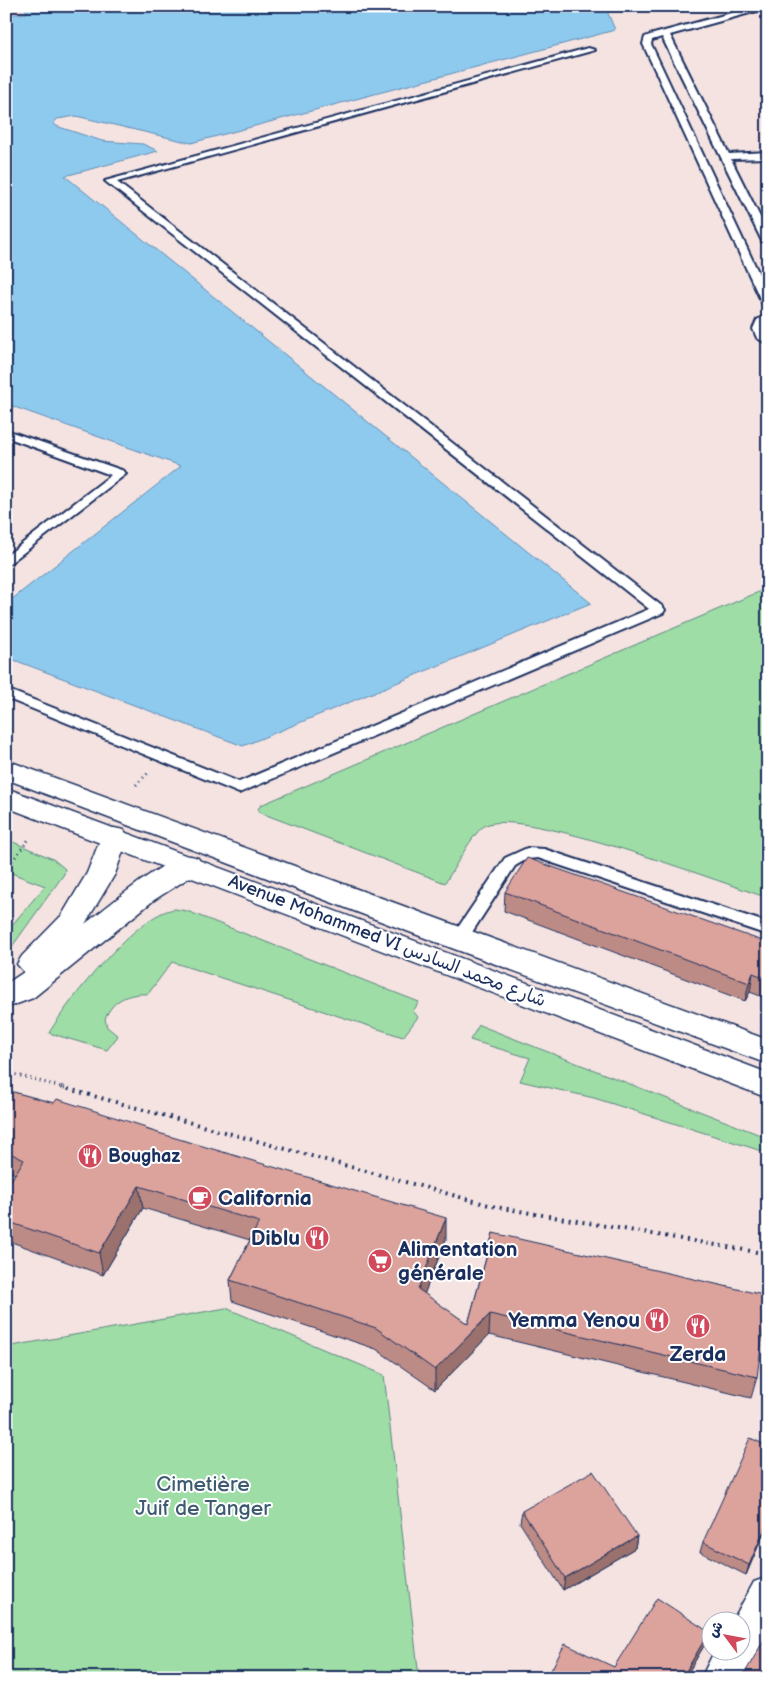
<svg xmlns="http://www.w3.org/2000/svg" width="774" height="1684" viewBox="0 0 774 1684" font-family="'Balsamiq Sans','Playpen Sans Arabic',sans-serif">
  <rect width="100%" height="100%" fill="#f4e3e1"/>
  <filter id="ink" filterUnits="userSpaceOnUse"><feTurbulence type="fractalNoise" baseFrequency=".02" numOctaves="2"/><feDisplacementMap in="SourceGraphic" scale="10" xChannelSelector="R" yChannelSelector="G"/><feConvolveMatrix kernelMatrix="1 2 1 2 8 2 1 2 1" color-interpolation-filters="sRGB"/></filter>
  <g filter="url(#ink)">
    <!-- green -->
    <g fill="#9edda5" stroke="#5c8682">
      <path d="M 768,588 L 768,898 C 720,882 524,808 486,825 C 473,831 454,870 445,883 L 261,813 L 258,809 L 261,805 Z"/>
      <path d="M 6,839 L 53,859 L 65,869 L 64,874 L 6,955 L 6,932 L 45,886 L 6,871 Z"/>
      <path d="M 175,909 L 187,911 L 419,1002 L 413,1011 L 418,1017 L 403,1037 L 172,962 L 148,994 C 128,993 112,1000 105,1019 L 107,1027 L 118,1036 L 107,1050 L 49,1033 C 68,1001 137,913 175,909 Z"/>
      <path d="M 479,1025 L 768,1138 L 768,1153 L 594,1098 L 520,1081 L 530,1058 L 470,1040 Z"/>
      <path d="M 226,1308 L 384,1375 L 419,1678 L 6,1678 L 6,1347 Z"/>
    </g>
    <!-- water -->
    <path fill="#8ecaee" stroke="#608cb4" d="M 6,6 L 605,6 L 615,30 L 191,143 L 76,116 L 57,119 L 54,123 L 56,126 L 102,141 L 143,144 L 158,151 L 65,176 L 591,603 L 243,746 L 6,657 L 6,604 L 181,466 L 6,404 L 6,15 L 27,13 L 25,8 L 6,10 Z"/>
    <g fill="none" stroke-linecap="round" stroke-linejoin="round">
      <defs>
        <g id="lane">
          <path d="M 757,6 L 768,6 L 768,8 L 670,35 L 729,154 L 768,152 L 768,158 L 731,159 L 768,233 L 768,246 L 763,243 L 662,37 L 652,40 L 651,44 L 768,293 L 768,308 L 763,305 L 643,44 L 645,37 L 650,35 Z"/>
          <path d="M 588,48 L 595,50 L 117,182 L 663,607 L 665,610 L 663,613 L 239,793 L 6,698 L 6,689 L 239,782 L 649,609 L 105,181 Z"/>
          <path d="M 768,314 L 768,322 L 764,329 L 768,336 L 768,344 L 757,338 L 753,329 L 757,320 Z"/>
          <path d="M 6,430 L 124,471 L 126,474 L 6,566 L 6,556 L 111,475 L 6,437 Z"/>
          <path d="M 527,848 L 544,849 L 768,923 L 768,935 L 538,858 L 527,859 L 515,866 L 465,943 L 453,943 L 451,939 L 453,935 L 505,858 Z"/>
        </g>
        <g id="street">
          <path d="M 114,828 L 124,830 L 128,837 L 115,874 L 85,924 C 105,909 165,858 186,856 C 190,855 194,857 198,858 L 202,865 L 198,872 L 154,900 L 33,998 L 6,1008 L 6,984 L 24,972 L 17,964 L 22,956 L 62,915 L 87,873 L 104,830 Z"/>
          <path d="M 768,1577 L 768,1635 L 744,1678 L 701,1678 L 714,1652 L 742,1652 L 742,1622 L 732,1622 L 754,1582 Z"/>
        </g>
        <g id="secondary">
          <path d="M 6,760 L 768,1040 L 768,1064 L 449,947 L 6,779 Z"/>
          <path d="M 6,788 L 768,1073 L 768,1098 L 6,807 Z"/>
        </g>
      </defs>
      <!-- lane casing -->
      <use href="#lane" stroke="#1b2f5e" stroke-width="4"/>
      <!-- street casing -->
      <use href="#street" stroke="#1b2f5e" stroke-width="3"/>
      <!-- secondary casing -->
      <use href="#secondary" stroke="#1b2f5e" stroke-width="3"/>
      <!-- path-far1 -->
      <g stroke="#1b2f5e" stroke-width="3" stroke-dasharray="1 4" stroke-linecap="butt">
        <path d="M 136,785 L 148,773"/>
        <path d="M 6,869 L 29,839"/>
        <path d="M 6,1072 L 65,1088"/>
      </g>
      <!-- path -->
      <path stroke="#1b2f5e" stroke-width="4" stroke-dasharray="2 5" stroke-linecap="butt" d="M 61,1087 L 496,1207 L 768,1254"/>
      <!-- lane -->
      <use href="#lane" fill="#fff" fill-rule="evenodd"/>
      <!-- street -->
      <use href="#street" fill="#fff" fill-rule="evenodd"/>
      <!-- secondary -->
      <use href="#secondary" fill="#fff" fill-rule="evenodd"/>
    </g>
    <!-- wall -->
    <g fill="#bd8b86" stroke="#1b2f5e">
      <path d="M 505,892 L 768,943 L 768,999 L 750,992 L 745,1001 L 504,911 Z"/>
      <path d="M 6,1090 L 146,1129 L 446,1239 L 424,1294 L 468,1324 L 493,1233 L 757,1377 L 751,1398 L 489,1335 L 435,1390 L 376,1349 L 232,1301 L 230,1280 L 250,1240 L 143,1208 L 103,1275 L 6,1240 L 6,1188 L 15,1174 L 6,1170 Z"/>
      <path d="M 768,1446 L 768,1523 L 746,1575 L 700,1552 L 703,1542 Z"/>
      <path d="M 522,1511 L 637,1536 L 635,1548 L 563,1590 L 520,1523 Z"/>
      <path d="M 705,1644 L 685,1678 L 550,1678 L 550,1672 L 614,1667 Z"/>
    </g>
    <!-- shaded-wall -->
    <g fill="#9a716d" stroke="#1b2f5e">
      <path d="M 753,973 L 750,992 L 745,1001 L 749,983 Z"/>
      <path d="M 139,1186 L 143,1208 L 103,1275 L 99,1253 Z"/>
      <path d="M 446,1218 L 446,1239 L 418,1310 L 418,1289 Z"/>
      <path d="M 490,1314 L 489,1335 L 435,1390 L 435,1370 Z"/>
      <path d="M 768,1521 L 768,1523 L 746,1575 L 749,1565 Z"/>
      <path d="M 637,1536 L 635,1548 L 563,1590 L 565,1578 Z"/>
      <path d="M 709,1632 L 705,1644 L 685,1678 L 682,1678 Z"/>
    </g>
    <!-- building -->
    <g fill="#dca29c" stroke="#1b2f5e">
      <path d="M 527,858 L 768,943 L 768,979 L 753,973 L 749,983 L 505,892 Z"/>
      <path d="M 6,1090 L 54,1103 L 57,1099 L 146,1127 L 145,1129 L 446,1218 L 418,1289 L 468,1324 L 493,1233 L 768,1296 L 757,1377 L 490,1314 L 435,1370 L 376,1328 L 230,1280 L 259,1222 L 139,1186 L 99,1253 L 6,1221 L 6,1188 L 24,1160 L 6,1151 Z"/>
      <path d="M 750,1438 L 768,1446 L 768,1521 L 749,1565 L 703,1542 Z"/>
      <path d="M 593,1471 L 637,1536 L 565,1578 L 522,1511 Z"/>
      <path d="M 657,1598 L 709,1632 L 682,1678 L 563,1678 L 550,1672 L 565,1644 L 614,1667 Z"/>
      <path d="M 768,1633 L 768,1678 L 742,1678 Z"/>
    </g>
  </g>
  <!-- icons -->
  <defs>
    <symbol id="restaurant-disc" viewBox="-11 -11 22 22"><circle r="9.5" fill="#d1495b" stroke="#fff"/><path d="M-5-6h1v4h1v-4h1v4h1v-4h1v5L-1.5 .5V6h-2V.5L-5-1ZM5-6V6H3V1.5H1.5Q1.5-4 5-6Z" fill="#fff"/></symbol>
    <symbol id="cafe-disc" viewBox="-11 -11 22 22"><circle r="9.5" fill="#d1495b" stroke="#fff"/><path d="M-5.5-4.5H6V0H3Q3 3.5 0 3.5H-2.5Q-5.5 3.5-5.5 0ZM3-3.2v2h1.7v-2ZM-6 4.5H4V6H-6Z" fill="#fff"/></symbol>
    <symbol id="supermarket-disc" viewBox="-11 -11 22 22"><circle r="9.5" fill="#d1495b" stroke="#fff"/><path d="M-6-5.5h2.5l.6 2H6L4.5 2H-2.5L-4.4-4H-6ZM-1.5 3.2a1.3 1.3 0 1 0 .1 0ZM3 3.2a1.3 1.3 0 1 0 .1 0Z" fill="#fff"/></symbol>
  </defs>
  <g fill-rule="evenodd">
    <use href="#restaurant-disc" x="76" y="1142" width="28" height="28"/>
    <use href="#cafe-disc" x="186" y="1184" width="28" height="28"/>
    <use href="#restaurant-disc" x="303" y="1224" width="28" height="28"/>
    <use href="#supermarket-disc" x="366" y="1247" width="28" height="28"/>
    <use href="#restaurant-disc" x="643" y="1306" width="28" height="28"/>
    <use href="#restaurant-disc" x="684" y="1312" width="28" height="28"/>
  </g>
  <g text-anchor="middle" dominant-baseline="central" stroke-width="4" stroke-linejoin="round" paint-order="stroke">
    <!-- street labels -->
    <g font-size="18" fill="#1b2f5e" stroke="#fff">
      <text transform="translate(387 941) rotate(21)">Avenue Mohammed VI شارع محمد السادس</text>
    </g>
    <!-- poi labels -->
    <g font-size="18" font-weight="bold" fill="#1b2f5e" stroke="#fff" text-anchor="start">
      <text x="108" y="1156">Boughaz</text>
    </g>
    <!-- near-poi labels -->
    <g font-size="21" font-weight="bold" fill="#1b2f5e" stroke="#fff" text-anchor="start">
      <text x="218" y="1198">California</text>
      <text x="300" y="1238" text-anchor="end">Diblu</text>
      <text x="398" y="1249">Alimentation<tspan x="398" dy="24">générale</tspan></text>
      <text x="640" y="1320" text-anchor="end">Yemma Yenou</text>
      <text x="698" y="1354" text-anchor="middle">Zerda</text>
    </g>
    <!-- near-park labels -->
    <g font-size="21" fill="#3c5a70" stroke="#fff">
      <text x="203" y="1484">Cimetière<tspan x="203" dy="24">Juif de Tanger</tspan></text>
    </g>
  </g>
  <!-- margin -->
  <rect width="774" height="1684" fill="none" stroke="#fff" stroke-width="25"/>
  <rect x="12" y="12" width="749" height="1659" fill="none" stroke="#1b2f5e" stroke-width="2" filter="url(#ink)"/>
  <!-- north arrow -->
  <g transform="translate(726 1636) rotate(302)"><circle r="24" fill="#ffffff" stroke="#a4acbf"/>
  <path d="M0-4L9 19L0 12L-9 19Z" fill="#d1495b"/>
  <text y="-8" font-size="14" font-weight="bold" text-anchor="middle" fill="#1b2f5e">ش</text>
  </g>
</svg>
